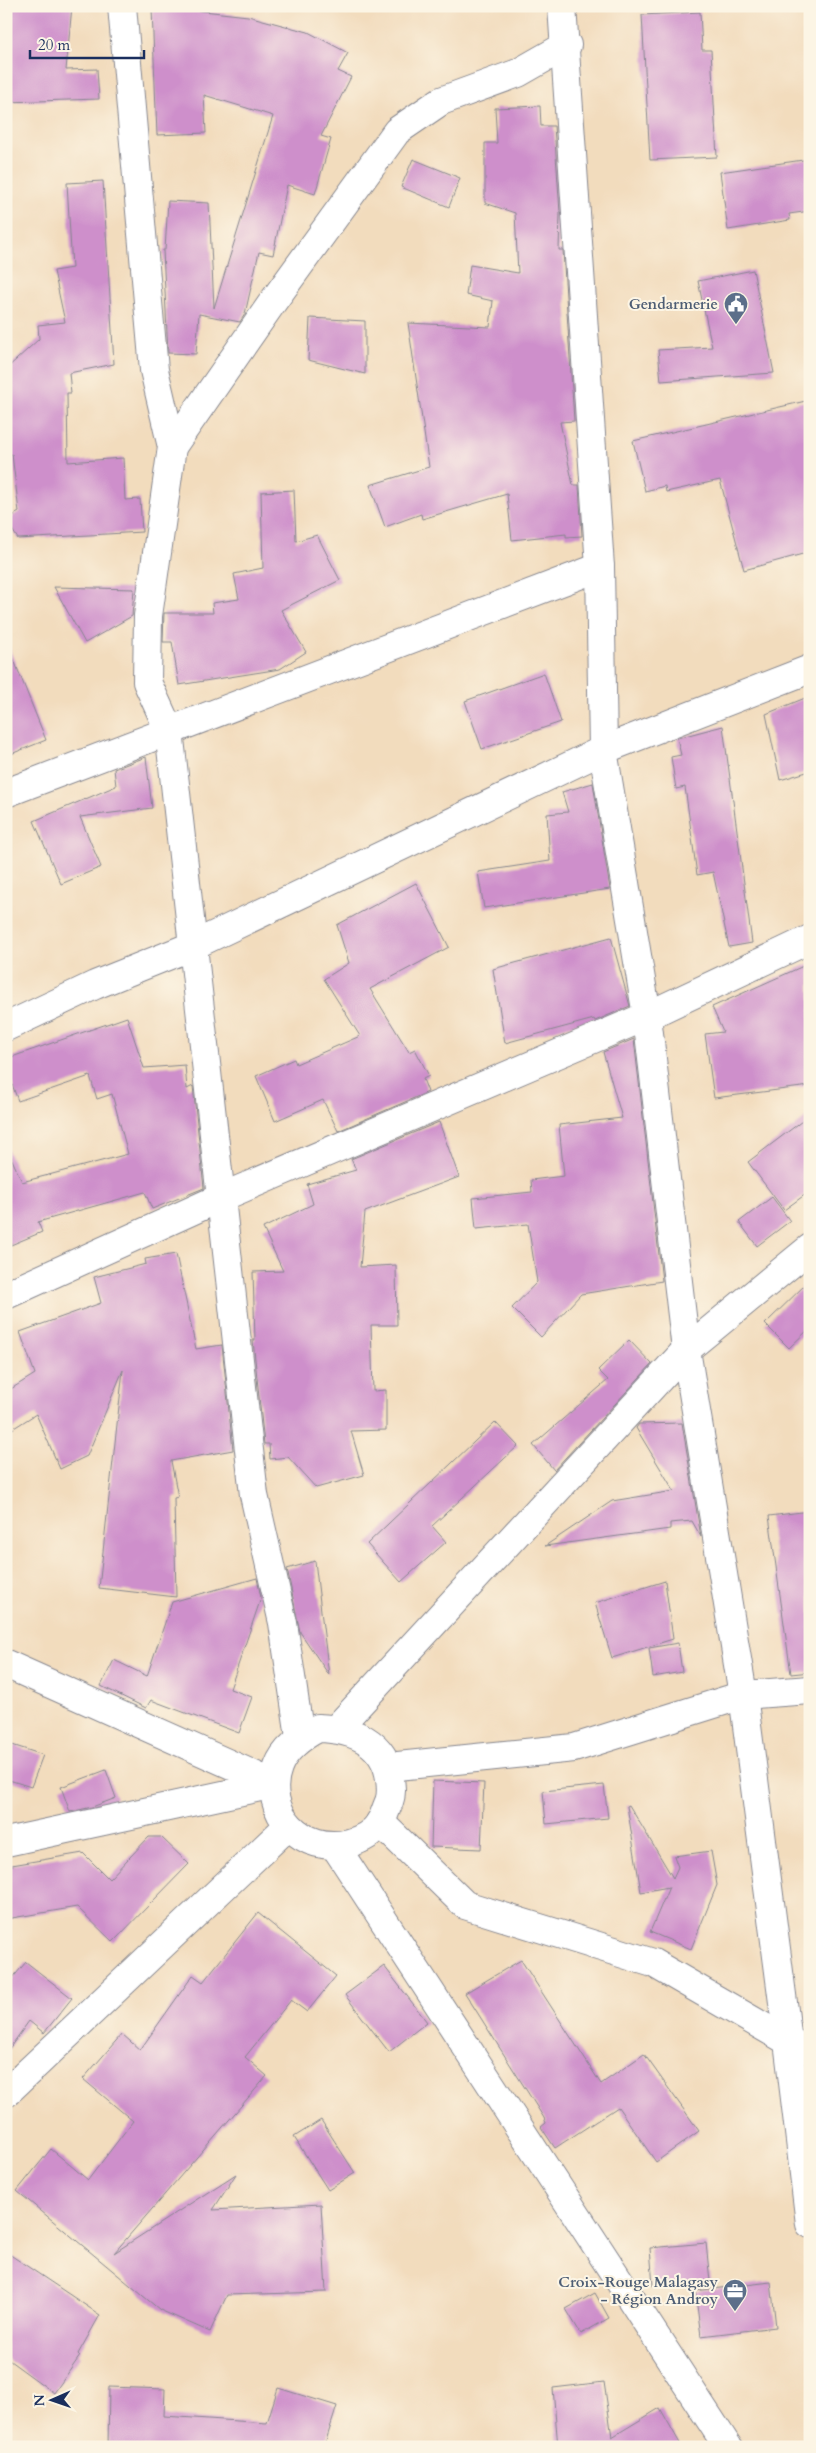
<svg xmlns="http://www.w3.org/2000/svg" width="816" height="2453" viewBox="0 0 816 2453" font-family="Cardo,serif">
  <rect width="100%" height="100%" fill="#fcf5e5"/>
  <filter id="ink" filterUnits="userSpaceOnUse"><feTurbulence type="fractalNoise" baseFrequency=".02" numOctaves="2"/><feDisplacementMap in="SourceGraphic" scale="10" xChannelSelector="R" yChannelSelector="G"/><feConvolveMatrix kernelMatrix="1 2 1 2 8 2 1 2 1" color-interpolation-filters="sRGB"/></filter>
  <filter id="wash" filterUnits="userSpaceOnUse"><feTurbulence type="fractalNoise" baseFrequency=".0096" numOctaves="4" result="noise"/><feDisplacementMap in="SourceGraphic" scale="20" xChannelSelector="R" yChannelSelector="G"/><feGaussianBlur stdDeviation="1.12" result="paint"/><feColorMatrix in="noise" values="0 0 0 0 0 0 0 0 0 0 0 0 0 0 0 0 0 1.4 0 .05"/><feComposite in="paint" operator="in"/></filter>
  <g filter="url(#wash)">
    <rect width="100%" height="100%" fill="#f2dcbd"/>
    <g id="blocks">
      <!-- building -->
      <g fill="#ce8fcb">
        <path d="M 6,6 L 72,6 L 66,70 L 97,69 L 99,99 L 6,102 Z"/>
        <path d="M 167,7 L 248,16 L 308,32 L 348,53 L 338,71 L 351,77 L 321,136 L 331,139 L 315,194 L 287,185 L 273,255 L 259,252 L 245,314 L 240,322 L 199,314 L 196,354 L 168,353 L 163,250 L 165,250 L 168,201 L 209,203 L 214,308 L 273,116 L 204,95 L 206,133 L 157,135 L 152,9 Z"/>
        <path d="M 700,12 L 702,50 L 711,50 L 717,157 L 650,160 L 642,15 Z"/>
        <path d="M 540,106 L 541,126 L 554,126 L 560,213 L 559,250 L 563,250 L 574,421 L 560,422 L 573,485 L 579,485 L 582,536 L 566,537 L 566,534 L 512,540 L 507,494 L 422,519 L 421,514 L 385,527 L 370,485 L 429,467 L 408,323 L 490,327 L 493,301 L 466,295 L 470,265 L 518,273 L 515,213 L 485,203 L 485,143 L 497,143 L 495,108 Z"/>
        <path d="M 413,159 L 460,178 L 449,207 L 401,187 Z"/>
        <path d="M 810,159 L 810,211 L 789,214 L 790,220 L 728,230 L 720,172 Z"/>
        <path d="M 103,181 L 114,364 L 69,373 L 71,393 L 67,393 L 68,462 L 123,458 L 125,500 L 140,499 L 142,532 L 18,539 L 6,520 L 19,512 L 12,454 L 6,455 L 6,369 L 39,339 L 38,325 L 65,322 L 54,271 L 72,268 L 67,183 Z"/>
        <path d="M 753,270 L 774,373 L 661,381 L 658,350 L 712,347 L 698,281 Z"/>
        <path d="M 310,318 L 365,321 L 365,374 L 308,360 Z"/>
        <path d="M 810,400 L 810,552 L 744,570 L 720,480 L 666,492 L 665,486 L 645,491 L 633,441 Z"/>
        <path d="M 294,490 L 296,541 L 317,535 L 340,580 L 281,610 L 306,652 L 280,669 L 179,685 L 172,642 L 163,642 L 164,613 L 213,613 L 212,603 L 239,599 L 234,574 L 263,568 L 261,492 Z"/>
        <path d="M 54,587 L 134,589 L 132,616 L 85,643 Z"/>
        <path d="M 6,645 L 8,645 L 46,740 L 6,756 Z"/>
        <path d="M 544,673 L 561,722 L 482,749 L 465,701 Z"/>
        <path d="M 810,696 L 810,771 L 780,780 L 766,714 Z"/>
        <path d="M 723,726 L 752,943 L 729,947 L 713,872 L 697,875 L 685,787 L 676,789 L 671,757 L 681,755 L 677,738 Z"/>
        <path d="M 146,757 L 152,808 L 80,817 L 101,867 L 61,884 L 34,821 L 116,786 L 114,769 Z"/>
        <path d="M 593,783 L 610,889 L 484,908 L 478,872 L 550,861 L 547,814 L 568,812 L 562,792 Z"/>
        <path d="M 416,883 L 449,947 L 370,989 L 409,1052 L 415,1049 L 429,1076 L 423,1079 L 428,1092 L 338,1131 L 323,1100 L 275,1121 L 256,1076 L 294,1059 L 296,1064 L 360,1036 L 324,979 L 349,963 L 337,925 Z"/>
        <path d="M 611,937 L 630,1006 L 595,1021 L 594,1019 L 505,1043 L 493,969 Z"/>
        <path d="M 810,963 L 810,1086 L 714,1098 L 705,1034 L 723,1032 L 712,1007 Z"/>
        <path d="M 127,1017 L 144,1068 L 185,1065 L 187,1089 L 193,1086 L 204,1188 L 152,1209 L 145,1192 L 38,1222 L 42,1232 L 6,1247 L 6,1146 L 22,1182 L 128,1154 L 112,1094 L 97,1099 L 90,1076 L 18,1101 L 6,1067 L 6,1059 Z"/>
        <path d="M 634,1039 L 662,1281 L 581,1294 L 541,1337 L 512,1308 L 537,1282 L 528,1224 L 476,1229 L 473,1198 L 532,1192 L 531,1180 L 564,1176 L 559,1125 L 622,1118 L 603,1052 Z"/>
        <path d="M 810,1115 L 810,1191 L 784,1210 L 748,1162 Z"/>
        <path d="M 439,1122 L 459,1177 L 365,1212 L 360,1267 L 396,1265 L 397,1325 L 371,1325 L 373,1391 L 386,1390 L 386,1430 L 351,1431 L 364,1475 L 316,1488 L 288,1457 L 270,1459 L 269,1444 L 264,1444 L 253,1340 L 255,1340 L 253,1272 L 283,1271 L 263,1228 L 313,1204 L 307,1184 L 356,1170 L 351,1159 Z"/>
        <path d="M 772,1197 L 790,1221 L 757,1246 L 739,1222 Z"/>
        <path d="M 176,1254 L 196,1349 L 222,1345 L 233,1450 L 171,1461 L 178,1497 L 174,1498 L 176,1597 L 99,1588 L 123,1370 L 87,1456 L 60,1469 L 36,1414 L 6,1433 L 6,1392 L 35,1374 L 20,1332 L 101,1303 L 94,1277 L 146,1264 L 145,1259 Z"/>
        <path d="M 810,1280 L 810,1328 L 789,1348 L 765,1324 Z"/>
        <path d="M 629,1340 L 652,1364 L 554,1470 L 533,1445 L 608,1380 L 598,1370 Z"/>
        <path d="M 495,1422 L 518,1446 L 432,1526 L 446,1542 L 401,1582 L 367,1544 Z"/>
        <path d="M 682,1423 L 701,1537 L 692,1521 L 670,1523 L 670,1529 L 545,1546 L 612,1501 L 674,1491 L 636,1428 L 639,1424 Z"/>
        <path d="M 810,1511 L 810,1672 L 791,1674 L 769,1516 Z"/>
        <path d="M 315,1561 L 321,1611 L 329,1675 L 300,1632 L 287,1569 Z"/>
        <path d="M 257,1578 L 261,1598 L 230,1689 L 252,1697 L 239,1733 L 151,1700 L 146,1708 L 101,1686 L 114,1660 L 147,1676 L 172,1602 Z"/>
        <path d="M 665,1581 L 673,1639 L 612,1658 L 595,1603 Z"/>
        <path d="M 678,1643 L 682,1672 L 653,1677 L 649,1648 Z"/>
        <path d="M 6,1743 L 43,1755 L 31,1787 L 6,1779 Z"/>
        <path d="M 106,1770 L 116,1798 L 92,1807 L 70,1812 L 61,1787 Z"/>
        <path d="M 433,1781 L 484,1783 L 481,1849 L 431,1847 Z"/>
        <path d="M 604,1785 L 608,1818 L 546,1824 L 543,1791 Z"/>
        <path d="M 629,1805 L 673,1878 L 678,1867 L 674,1856 L 711,1851 L 717,1885 L 691,1949 L 650,1932 L 669,1887 L 641,1892 L 627,1806 Z"/>
        <path d="M 149,1837 L 161,1837 L 189,1864 L 113,1942 L 77,1907 L 6,1919 L 6,1866 L 83,1853 L 109,1879 Z"/>
        <path d="M 258,1913 L 336,1976 L 307,2012 L 291,2000 L 245,2057 L 267,2076 L 114,2253 L 236,2174 L 213,2210 L 321,2204 L 326,2292 L 227,2295 L 210,2332 L 160,2310 L 17,2191 L 51,2149 L 88,2180 L 133,2121 L 83,2079 L 122,2034 L 140,2050 L 193,1975 L 203,1982 Z"/>
        <path d="M 521,1960 L 601,2084 L 644,2054 L 699,2131 L 656,2162 L 618,2107 L 555,2148 L 541,2127 L 546,2123 L 544,2118 L 465,1993 Z"/>
        <path d="M 26,1962 L 72,1998 L 44,2033 L 29,2021 L 6,2053 L 6,1986 Z"/>
        <path d="M 384,1966 L 427,2022 L 389,2052 L 345,1995 Z"/>
        <path d="M 321,2120 L 355,2173 L 328,2190 L 294,2137 Z"/>
        <path d="M 706,2243 L 710,2281 L 653,2286 L 650,2248 Z"/>
        <path d="M 6,2252 L 100,2315 L 78,2354 L 80,2356 L 54,2393 L 6,2358 Z"/>
        <path d="M 771,2282 L 776,2327 L 701,2336 L 695,2291 Z"/>
        <path d="M 595,2293 L 609,2318 L 581,2334 L 566,2309 Z"/>
        <path d="M 604,2382 L 612,2437 L 660,2408 L 682,2447 L 558,2447 L 553,2388 Z"/>
        <path d="M 109,2387 L 165,2389 L 164,2416 L 267,2423 L 278,2388 L 337,2406 L 324,2447 L 108,2447 Z"/>
      </g>
    </g>
  </g>
  <g filter="url(#ink)">
    <use href="#blocks" fill-opacity="0" stroke="#86868e" stroke-width="1"/>
    <g fill="none" stroke-linecap="round" stroke-linejoin="round">
      <defs>
        <g id="minor">
          <path d="M 122,6 L 154,370 L 172,447 L 148,616 L 147,682 L 169,730 L 254,1495 L 283,1623 L 300,1737"/>
          <path d="M 562,6 L 600,567 L 603,750 L 647,1016 L 686,1350 L 743,1695 L 788,2041 L 810,2224"/>
          <path d="M 172,447 L 272,303 L 397,131 L 441,101 L 518,73 L 567,45"/>
          <path d="M 6,793 L 600,567"/>
          <path d="M 6,1027 L 95,985 L 192,946 L 603,750 L 810,669"/>
          <path d="M 6,1295 L 222,1197 L 647,1016 L 810,939"/>
          <path d="M 6,1664 L 274,1784"/>
          <path d="M 318,1728 C 352,1729 385,1741 390,1779 C 391,1787 392,1794 389,1802 C 386,1808 384,1817 380,1823 C 373,1833 361,1840 349,1843 C 304,1855 261,1813 278,1767 C 284,1750 302,1736 318,1728 Z"/>
          <path d="M 337,1728 L 686,1350 L 810,1248"/>
          <path d="M 388,1767 L 574,1748 L 743,1695 L 810,1690"/>
          <path d="M 380,1822 L 465,1905 L 653,1963 L 788,2041 L 810,2050"/>
          <path d="M 6,1842 L 274,1784"/>
          <path d="M 335,1846 L 728,2447"/>
          <path d="M 6,2093 L 288,1826"/>
        </g>
      </defs>
      <!-- minor casing -->
      <use href="#minor" stroke="#86868e" stroke-width="30"/>
      <!-- minor -->
      <use href="#minor" stroke="#fff" stroke-width="28"/>
    </g>
  </g>
  <!-- icons -->
  <defs>
    <symbol id="civic-pin" viewBox="-11 -11 22 30"><path d="M0 17L-7.5 6A9.5 9.5 0 1 1 7.5 6Z" fill="#5c6f8a" stroke="#fcf5e5"/><path d="M-.6-6.5H3V-4.5H.6V-3L4-1V1h2V6H-6V1h2V-1L-.6-3ZM-1.2 2.5V6h2.4V2.5Z" fill="#fff"/></symbol>
    <symbol id="office-pin" viewBox="-11 -11 22 30"><path d="M0 17L-7.5 6A9.5 9.5 0 1 1 7.5 6Z" fill="#5c6f8a" stroke="#fcf5e5"/><path d="M-6-3h4V-5.5h4V-3h4V5H-6ZM-1-4.5V-3h2v-1.5ZM-6 0V1H6V0Z" fill="#fff"/></symbol>
  </defs>
  <g fill-rule="evenodd">
    <use href="#civic-pin" x="722" y="290" width="28" height="38"/>
    <use href="#office-pin" x="721" y="2277" width="28" height="38"/>
  </g>
  <g text-anchor="middle" dominant-baseline="central" stroke-width="4" stroke-linejoin="round" paint-order="stroke">
    <!-- service labels -->
    <g font-size="15" font-weight="bold" fill="#4e5e75" stroke="#fcf5e5" text-anchor="end">
      <text x="718" y="304">Gendarmerie</text>
      <text x="718" y="2282">Croix-Rouge Malagasy<tspan x="718" dy="17">- Région Androy</tspan></text>
    </g>
  </g>
  <!-- margin -->
  <rect width="816" height="2453" fill="none" stroke="#fcf5e5" stroke-width="25"/>
  <!-- north arrow -->
  <g transform="translate(52 2400) rotate(268)" stroke="#fcf5e5" stroke-width="4" paint-order="stroke">
  <path d="M0-4L9 19L0 12L-9 19Z" fill="#1b2f5e"/>
  <text y="-8" font-size="14" font-weight="bold" text-anchor="middle" fill="#1b2f5e">N</text>
  </g>
  <!-- scale -->
  <path d="M30 50v8h114v-8" fill="none" stroke="#1b2f5e" stroke-width="2.5"/>
  <text x="38" y="50" font-size="15" fill="#1b2f5e" stroke="#fcf5e5" stroke-width="4" paint-order="stroke">20 m</text>
</svg>
